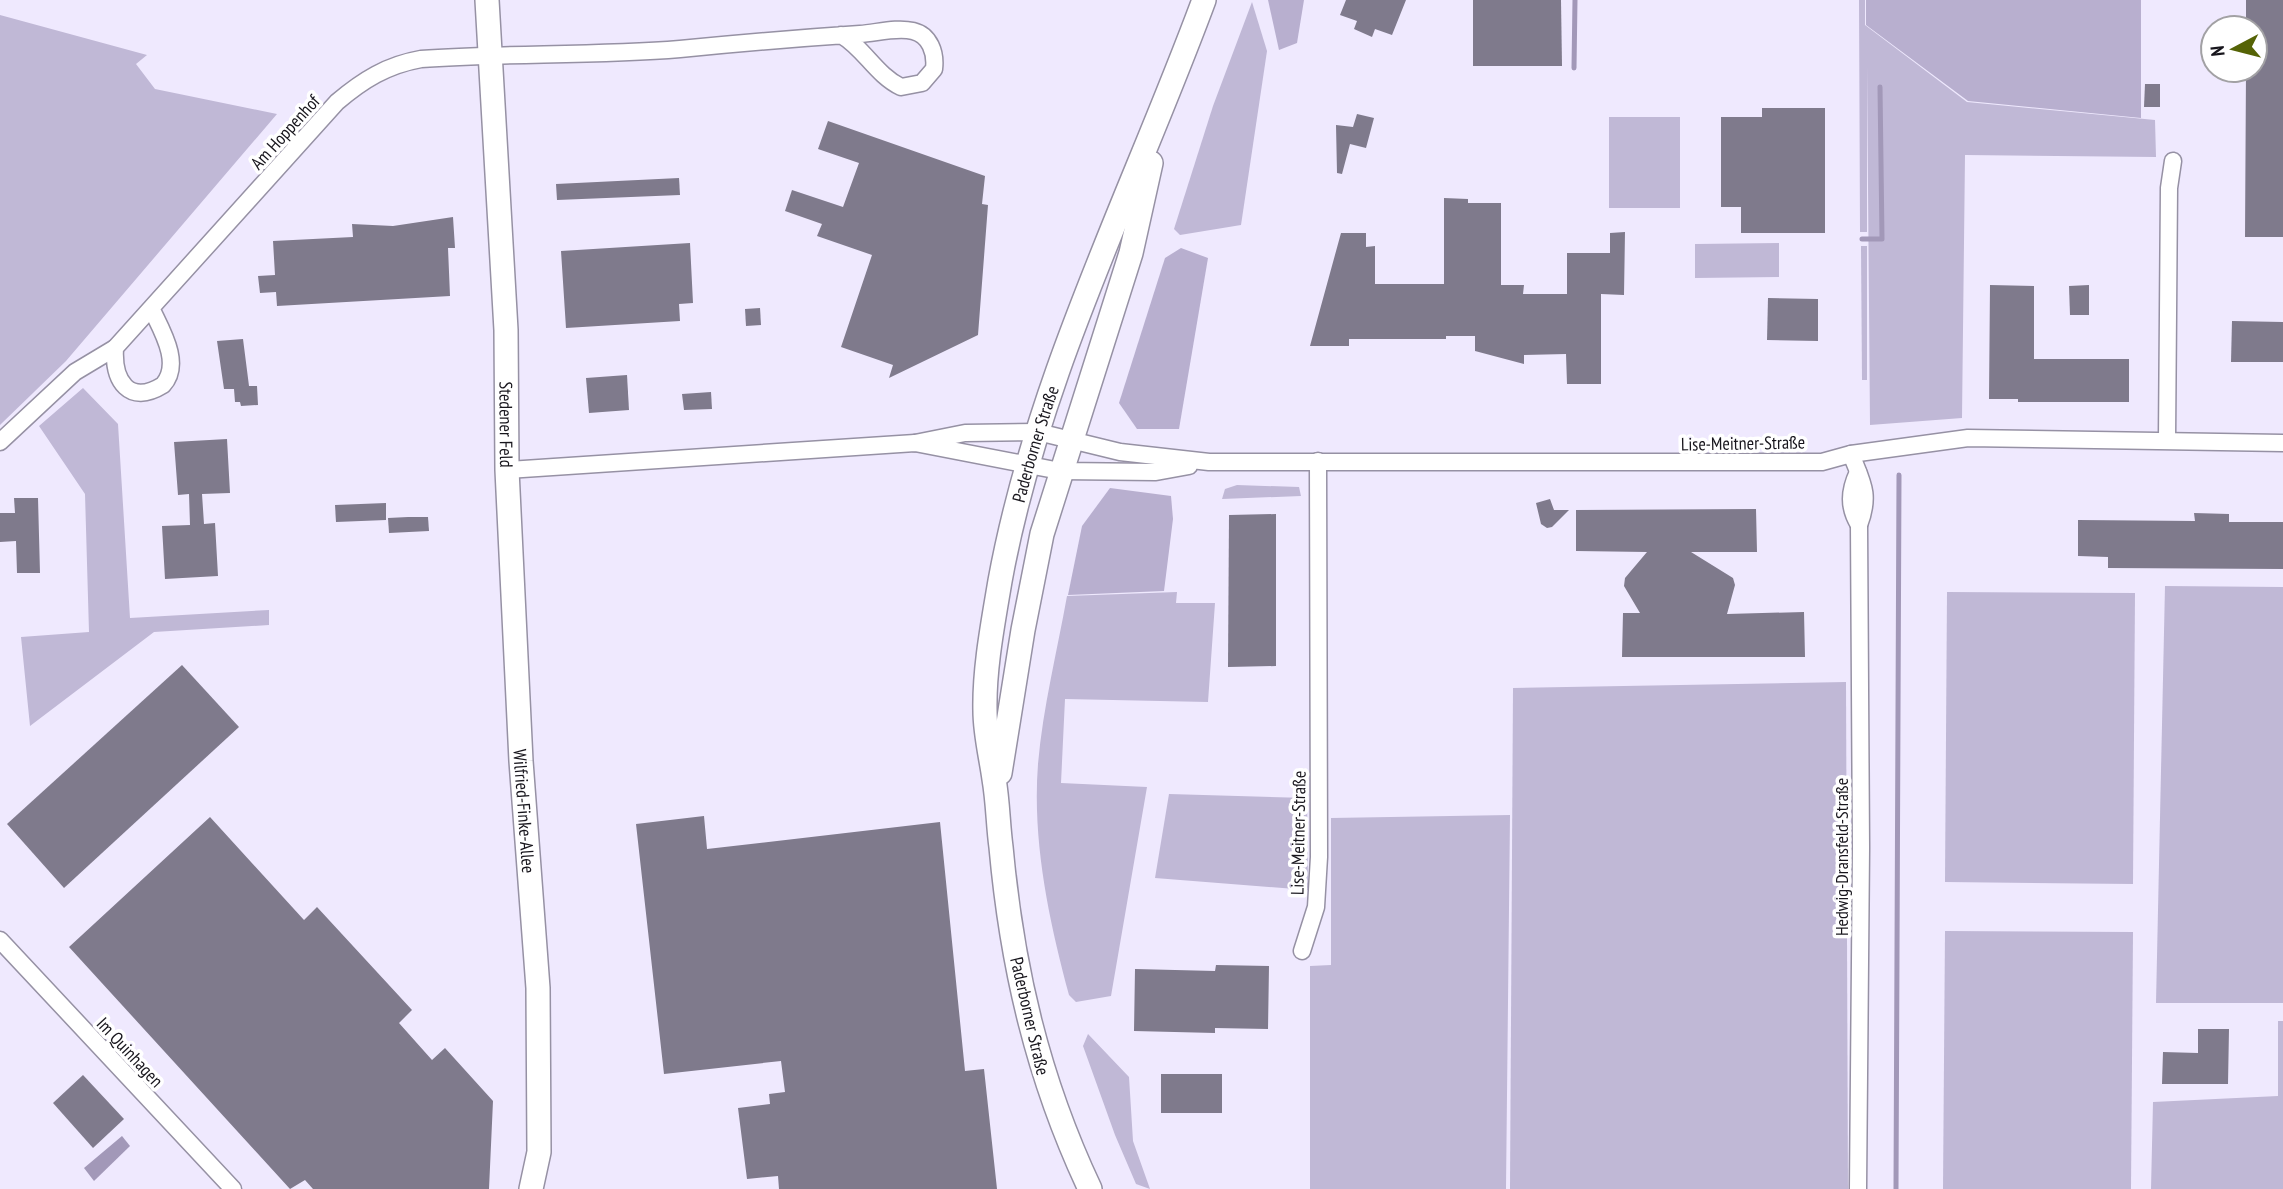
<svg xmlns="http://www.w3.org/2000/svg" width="2283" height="1189" viewBox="0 0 2283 1189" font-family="'PT Sans Narrow',sans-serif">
  <rect width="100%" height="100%" fill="#efe9fe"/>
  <!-- green -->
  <g fill="#c0b8d6">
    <path d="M 1859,0 L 1865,0 L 1865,25 L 1967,102 L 2155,120 L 2156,157 L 1965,155 L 1962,418 L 1870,425 L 1867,66 L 1867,232 L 1860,232 Z"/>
    <path d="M 1252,2 L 1267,51 L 1241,225 L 1180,235 L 1174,229 L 1213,106 Z"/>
    <path d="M 0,15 L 147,55 L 136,64 L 155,89 L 277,114 L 66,361 L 0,425 Z"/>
    <rect x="1609" y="117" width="71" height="91"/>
    <path d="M 1779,243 L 1779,277 L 1695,278 L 1695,244 Z"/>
    <path d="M 1861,246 L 1867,246 L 1867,380 L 1862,380 Z"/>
    <path d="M 83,388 L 118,424 L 130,618 L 269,610 L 269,625 L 154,632 L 30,726 L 21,637 L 89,632 L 85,494 L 39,426 Z"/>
    <path d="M 1237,485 L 1299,487 L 1301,496 L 1222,499 L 1225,489 Z"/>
    <path d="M 2165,586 L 2283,587 L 2283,1003 L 2156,1003 Z"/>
    <path d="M 1177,592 L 1176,603 L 1215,603 L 1208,702 L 1065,699 L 1061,783 L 1147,787 L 1111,996 L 1076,1002 L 1069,995 C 1049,920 1032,842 1038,764 C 1043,707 1057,652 1067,596 Z"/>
    <path d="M 1947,592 L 2135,593 L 2133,884 L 1945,882 Z"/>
    <path d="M 1846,682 L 1848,1189 L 1510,1189 L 1513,688 Z"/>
    <path d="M 1169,794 L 1307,798 L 1308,890 L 1155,878 Z"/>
    <path d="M 1510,815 L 1506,1189 L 1310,1189 L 1310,966 L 1331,965 L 1331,818 Z"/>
    <path d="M 1945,931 L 2133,932 L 2131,1189 L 1943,1189 Z"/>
    <path d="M 2278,1021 L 2283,1021 L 2283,1189 L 2151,1189 L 2153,1102 L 2278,1096 Z"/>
    <path d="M 1088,1034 L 1129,1077 L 1133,1141 L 1150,1189 L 1136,1184 L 1115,1135 L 1083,1046 Z"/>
  </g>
  <!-- forest -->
  <g fill="#b8afcf">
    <path d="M 1268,0 L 1304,0 L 1297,43 L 1279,50 Z"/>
    <path d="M 1866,0 L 2141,0 L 2141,118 L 1968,101 L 1866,25 Z"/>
    <path d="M 1181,248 L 1208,258 L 1179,429 L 1137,429 L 1119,403 L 1165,258 Z"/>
    <path d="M 1110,488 L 1171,496 L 1173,519 L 1164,591 L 1068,595 L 1082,526 Z"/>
  </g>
  <!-- water -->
  <path fill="#a298b8" d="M 122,1136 L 130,1146 L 94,1181 L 84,1168 Z"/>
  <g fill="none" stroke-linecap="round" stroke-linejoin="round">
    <!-- stream -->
    <g stroke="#a298b8" stroke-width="5">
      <path d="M 1574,68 L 1575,0"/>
      <path d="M 1862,239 L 1882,239 L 1880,87"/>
      <path d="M 1896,1189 L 1899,475"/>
    </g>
  </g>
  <!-- building -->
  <g fill="#7f7a8c">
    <path d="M 1346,0 L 1406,0 L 1392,35 L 1375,29 L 1372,37 L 1354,29 L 1357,21 L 1340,15 Z"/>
    <path d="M 1473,0 L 1561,0 L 1562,66 L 1473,66 Z"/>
    <path d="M 2246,0 L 2283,0 L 2283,237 L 2245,237 L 2246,70 L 2255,70 L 2255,28 L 2246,28 Z"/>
    <path d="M 2145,84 L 2160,84 L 2160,107 L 2144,107 Z"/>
    <path d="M 1762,108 L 1825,108 L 1825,233 L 1741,233 L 1741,207 L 1721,207 L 1721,117 L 1762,117 Z"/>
    <path d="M 1357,114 L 1374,118 L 1366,148 L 1350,144 L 1342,174 L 1337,173 L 1336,125 L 1353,127 Z"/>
    <path d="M 828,121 L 985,176 L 982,204 L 988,205 L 978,335 L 889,378 L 893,365 L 841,347 L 872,255 L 817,236 L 822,224 L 785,211 L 792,190 L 843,207 L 859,163 L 818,149 Z"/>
    <path d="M 679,178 L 680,195 L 557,200 L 556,184 Z"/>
    <path d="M 1444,198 L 1468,199 L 1468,203 L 1501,203 L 1501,285 L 1524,285 L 1523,294 L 1567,294 L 1567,253 L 1610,253 L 1610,233 L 1625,232 L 1624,295 L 1601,294 L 1601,384 L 1567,384 L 1566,354 L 1524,355 L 1524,364 L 1475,351 L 1475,336 L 1446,336 L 1446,339 L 1349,339 L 1349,346 L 1310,346 L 1341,233 L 1366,233 L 1366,247 L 1375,246 L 1375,284 L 1444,284 Z"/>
    <path d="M 453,217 L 455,248 L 448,248 L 450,296 L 277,306 L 276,292 L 260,293 L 258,276 L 275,275 L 273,241 L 353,237 L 352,224 L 393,226 Z"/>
    <path d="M 690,243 L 693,303 L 679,304 L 680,321 L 566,328 L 561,251 Z"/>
    <path d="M 1990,285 L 2034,286 L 2034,359 L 2129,359 L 2129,402 L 2018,402 L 2018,399 L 1989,399 Z"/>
    <path d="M 2089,285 L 2089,315 L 2070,315 L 2069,286 Z"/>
    <path d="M 1768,298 L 1818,299 L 1818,341 L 1767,340 Z"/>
    <path d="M 760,308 L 761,325 L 746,326 L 745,309 Z"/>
    <path d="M 2232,321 L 2283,322 L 2283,362 L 2231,362 Z"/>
    <path d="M 243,339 L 249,386 L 257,386 L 258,405 L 241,406 L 240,402 L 235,402 L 234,389 L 224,389 L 217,341 Z"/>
    <path d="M 627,375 L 629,410 L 589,413 L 586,378 Z"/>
    <path d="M 711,392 L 712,409 L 684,410 L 682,394 Z"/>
    <path d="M 227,439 L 230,493 L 202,494 L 204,524 L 215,523 L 218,576 L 165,579 L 162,526 L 190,525 L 189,494 L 178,495 L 174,442 Z"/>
    <path d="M 14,498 L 38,498 L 40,573 L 17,573 L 16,541 L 0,542 L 0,513 L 15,513 Z"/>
    <path d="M 1550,499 L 1554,510 L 1569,510 L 1552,527 L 1547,528 L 1541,524 L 1536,503 Z"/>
    <path d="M 386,503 L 386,520 L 336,522 L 335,505 Z"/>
    <path d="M 1756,509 L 1757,552 L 1691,552 L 1733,578 L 1735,585 L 1727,614 L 1804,612 L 1805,657 L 1622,657 L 1623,613 L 1640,613 L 1624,586 L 1625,578 L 1647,552 L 1576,551 L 1576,510 Z"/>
    <path d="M 2194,513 L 2229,514 L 2229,522 L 2283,522 L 2283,569 L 2108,568 L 2108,557 L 2078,556 L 2078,520 L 2195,521 Z"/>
    <path d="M 1276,514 L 1276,666 L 1228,667 L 1229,515 Z"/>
    <path d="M 408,517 L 428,517 L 429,531 L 389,533 L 388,518 Z"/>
    <path d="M 182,665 L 239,727 L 64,888 L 7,824 Z"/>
    <path d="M 704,816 L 707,849 L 940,822 L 965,1071 L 984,1069 L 997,1189 L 779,1189 L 778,1176 L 747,1179 L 738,1108 L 770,1104 L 769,1094 L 785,1092 L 781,1061 L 664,1074 L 636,824 Z"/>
    <path d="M 210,817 L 304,920 L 317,907 L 412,1010 L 399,1023 L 432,1060 L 445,1048 L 493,1101 L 489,1189 L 313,1189 L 305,1180 L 290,1189 L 69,947 Z"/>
    <path d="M 1216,965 L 1269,966 L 1268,1029 L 1215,1028 L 1215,1033 L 1134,1031 L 1135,969 L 1215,971 Z"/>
    <path d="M 2198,1029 L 2229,1029 L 2228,1084 L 2162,1084 L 2163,1052 L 2198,1053 Z"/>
    <rect x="1161" y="1074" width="61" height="39"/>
    <path d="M 83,1075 L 124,1119 L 93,1148 L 53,1103 Z"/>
  </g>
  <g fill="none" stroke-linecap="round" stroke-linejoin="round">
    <defs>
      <g id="street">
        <path d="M 152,310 C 162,331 182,364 163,385 C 129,406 113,381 115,348 L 337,102 C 363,80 387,65 421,59 C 507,53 594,56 680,49 C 740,43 800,38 860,34 C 876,33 897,27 913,31 C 930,35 936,53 934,69 L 922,83 L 901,87 C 876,75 864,48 841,35"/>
        <path d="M 2167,440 L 2169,188 L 2173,161"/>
        <path d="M 0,442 L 75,372 L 115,348"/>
        <path d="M 915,443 L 965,433 L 1038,432 L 1120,452 L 1209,462 L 1822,462 L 1851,454 L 1968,438 L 2283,443"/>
        <path d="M 1851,454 C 1862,482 1871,494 1859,525 L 1861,848 L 1858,1189"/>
        <path d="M 507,470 L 915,443 L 1060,471 L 1156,472 L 1189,466"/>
        <path d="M 1858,472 C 1849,491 1848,507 1859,525"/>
        <path d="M 0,940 L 233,1189"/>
        <path d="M 1302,951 L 1316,907 L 1319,857 L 1318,461"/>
      </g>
      <g id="secondary">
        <path id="s1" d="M 487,0 L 506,330 L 507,470 L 521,761 L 538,988 L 539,1152 L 531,1189"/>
        <path d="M 1000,773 L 1023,630 L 1042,534 L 1131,253 L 1151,163"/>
        <path id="s2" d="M 1090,1189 C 1038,1079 1012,968 1001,847 C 998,825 998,802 994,779 C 991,757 985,734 985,711 C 984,669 993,623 1000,581 C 1037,378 1133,192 1204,0"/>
      </g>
    </defs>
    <!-- street casing -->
    <use href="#street" stroke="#9691a4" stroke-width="19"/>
    <!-- secondary casing -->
    <use href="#secondary" stroke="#9691a4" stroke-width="26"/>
    <!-- street -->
    <use href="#street" stroke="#fff" stroke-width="16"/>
    <!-- secondary -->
    <use href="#secondary" stroke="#fff" stroke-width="23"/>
  </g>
  <g text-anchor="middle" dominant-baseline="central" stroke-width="7" stroke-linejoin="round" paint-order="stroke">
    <!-- street labels -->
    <g font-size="18" fill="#17151c" stroke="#fff">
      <text transform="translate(285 132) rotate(-48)">Am Hoppenhof</text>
      <text stroke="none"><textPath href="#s1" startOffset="425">Stedener Feld</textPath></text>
      <text transform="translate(1743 443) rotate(-1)">Lise-Meitner-Straße</text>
      <text stroke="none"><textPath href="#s2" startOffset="765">Paderborner Straße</textPath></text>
      <text stroke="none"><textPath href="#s1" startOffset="812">Wilfried-Finke-Allee</textPath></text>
      <text transform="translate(1298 833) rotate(-89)">Lise-Meitner-Straße</text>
      <text transform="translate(1841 857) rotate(-90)">Hedwig-Dransfeld-Straße</text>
      <text transform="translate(1030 1016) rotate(77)">Paderborner Straße</text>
      <text transform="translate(130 1052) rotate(47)">Im Quinhagen</text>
    </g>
  </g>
  <!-- north arrow -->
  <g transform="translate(2234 49) rotate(263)"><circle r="33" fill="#ffffff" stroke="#a2a1a4" stroke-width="2"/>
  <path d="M0-5L12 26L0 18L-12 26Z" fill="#556306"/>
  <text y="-10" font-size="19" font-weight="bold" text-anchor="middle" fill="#17151c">N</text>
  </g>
</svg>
